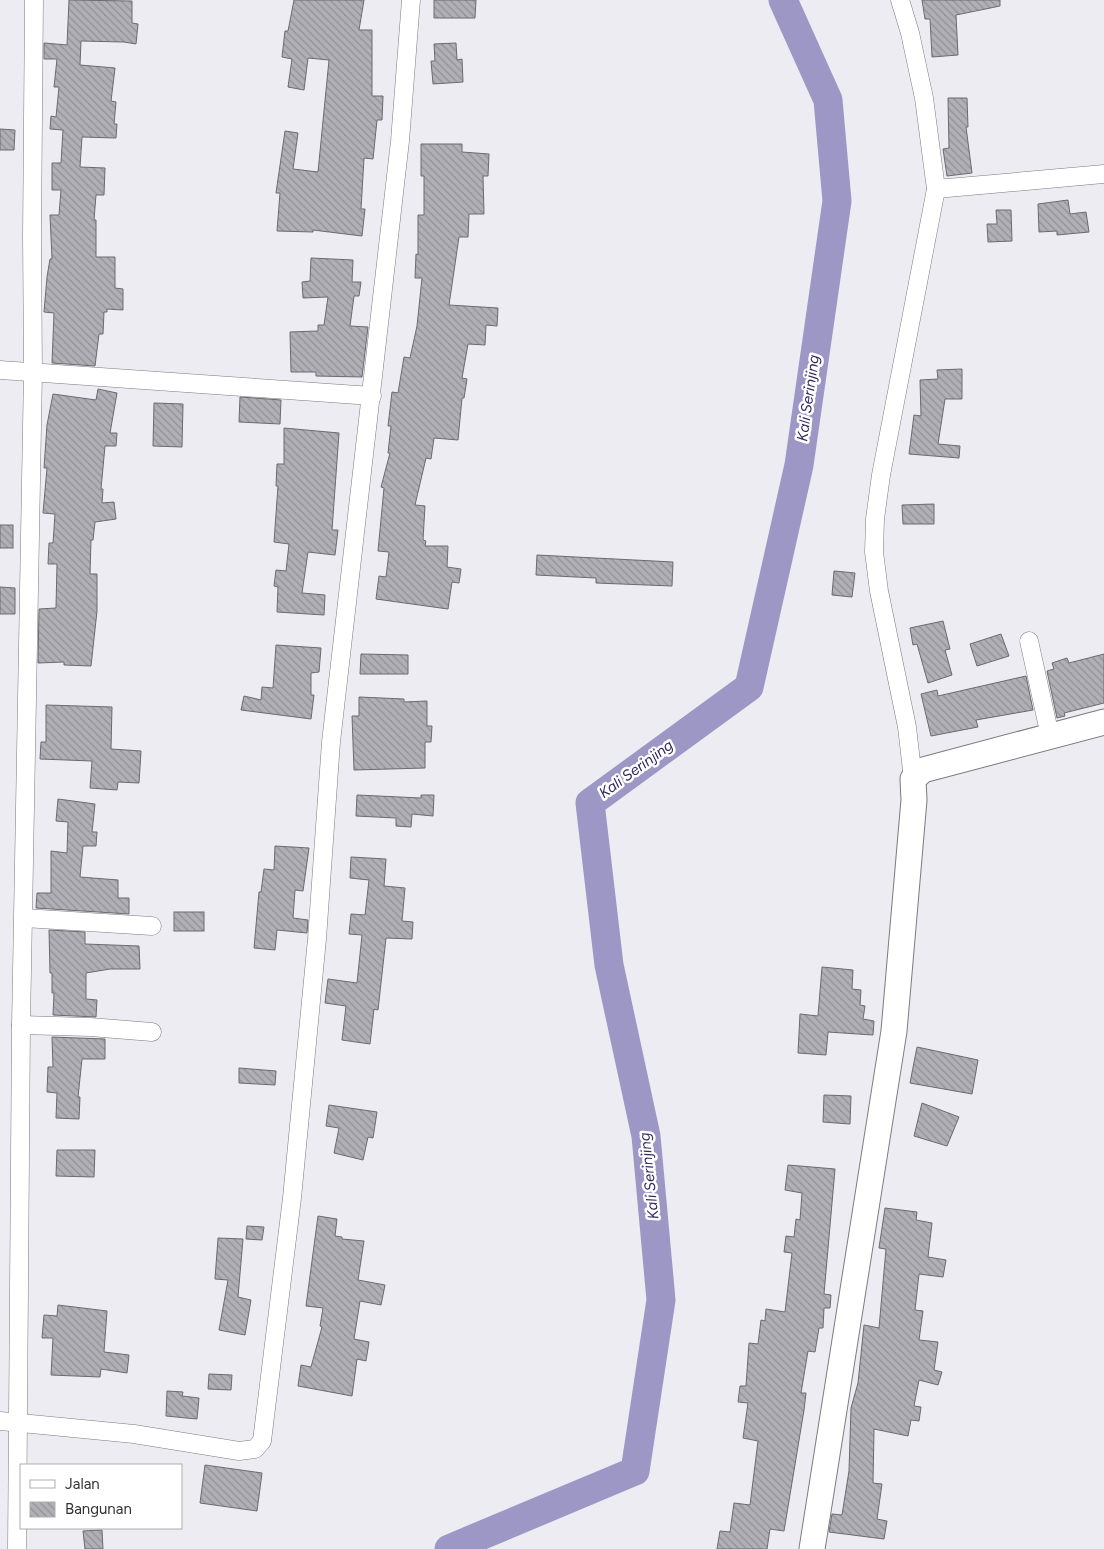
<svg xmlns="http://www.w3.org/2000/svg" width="1104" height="1549" viewBox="0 0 1104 1549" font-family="Figtree,sans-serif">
  <defs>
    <pattern id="building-back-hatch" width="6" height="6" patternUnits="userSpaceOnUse" patternTransform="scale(1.25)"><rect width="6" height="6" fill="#b0b0b6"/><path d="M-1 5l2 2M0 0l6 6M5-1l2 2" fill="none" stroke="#909095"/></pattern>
  </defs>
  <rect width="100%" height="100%" fill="#ececf2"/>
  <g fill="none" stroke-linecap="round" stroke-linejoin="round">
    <!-- river -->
    <path stroke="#9c97c5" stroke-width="29" d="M 449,1549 L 635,1471 L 661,1300 L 646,1136 L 609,965 L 590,803 L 749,687 L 799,465 L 837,201 L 828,100 L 783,0"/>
  </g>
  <!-- building -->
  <g fill="url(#building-back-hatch)" stroke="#6a6a70">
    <path d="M 69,0 L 132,1 L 132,23 L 138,24 L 136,44 L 124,42 L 81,41 L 80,65 L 115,68 L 111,101 L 116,102 L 114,124 L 117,124 L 116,138 L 82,137 L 80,167 L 105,168 L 104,195 L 96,195 L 94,220 L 96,220 L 96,257 L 115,257 L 115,288 L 123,289 L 123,310 L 107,309 L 107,312 L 104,312 L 103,334 L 99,334 L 95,366 L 52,363 L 54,313 L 44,312 L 47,277 L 50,259 L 52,259 L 50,215 L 59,215 L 61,190 L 52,190 L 52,163 L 61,163 L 63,130 L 50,129 L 51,116 L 56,117 L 59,87 L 54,87 L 57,59 L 44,59 L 44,43 L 67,45 Z"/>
    <path d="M 294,0 L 364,0 L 359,30 L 372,30 L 372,96 L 383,96 L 382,120 L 377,120 L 373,159 L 364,158 L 361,209 L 365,209 L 362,236 L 313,230 L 313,232 L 277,231 L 280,193 L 276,193 L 285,131 L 298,133 L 293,169 L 318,172 L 329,60 L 308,58 L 304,90 L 288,87 L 292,59 L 282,57 L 285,31 L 288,31 Z"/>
    <path d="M 434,0 L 476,0 L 475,18 L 434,18 Z"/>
    <path d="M 922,0 L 1000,0 L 1000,6 L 956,15 L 958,55 L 932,57 L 930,19 L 925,19 Z"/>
    <path d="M 456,43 L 457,60 L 462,59 L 463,82 L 433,84 L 431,61 L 435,61 L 434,44 Z"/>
    <path d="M 948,98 L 967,98 L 968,127 L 966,127 L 972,173 L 947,176 L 943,149 L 949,148 Z"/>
    <path d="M 0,129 L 15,130 L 14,150 L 0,150 Z"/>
    <path d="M 421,144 L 462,144 L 462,152 L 489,154 L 488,176 L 483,176 L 484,214 L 469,214 L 468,237 L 459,237 L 449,305 L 498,308 L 497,326 L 486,325 L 485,345 L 468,344 L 462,378 L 467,379 L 464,398 L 462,398 L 458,440 L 434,438 L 431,459 L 426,458 L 415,505 L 425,506 L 423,540 L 426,541 L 425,546 L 448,546 L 447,567 L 461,569 L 459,583 L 452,582 L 448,609 L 376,599 L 379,576 L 386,577 L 389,552 L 378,551 L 384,488 L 381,487 L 390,453 L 388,453 L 391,426 L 388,426 L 392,392 L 398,393 L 404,357 L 410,358 L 417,326 L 422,278 L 415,278 L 416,254 L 418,255 L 418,215 L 424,215 L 424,176 L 421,176 Z"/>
    <path d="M 1068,200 L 1070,214 L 1086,212 L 1089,232 L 1057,235 L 1057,231 L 1039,232 L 1038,204 Z"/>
    <path d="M 996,210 L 1011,210 L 1012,241 L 988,242 L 987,224 L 997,224 Z"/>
    <path d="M 311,258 L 353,260 L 352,282 L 361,282 L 359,296 L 354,296 L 350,326 L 368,327 L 362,377 L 316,376 L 316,372 L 291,372 L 290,332 L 318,331 L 318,325 L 324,325 L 328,297 L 303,298 L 302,282 L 310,281 Z"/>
    <path d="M 962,369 L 962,399 L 945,399 L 938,444 L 960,446 L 959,458 L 909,454 L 914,415 L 921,416 L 920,380 L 938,379 L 937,370 Z"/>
    <path d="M 98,389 L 117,393 L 110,433 L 117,433 L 116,446 L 105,446 L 101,489 L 103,489 L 102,503 L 114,502 L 116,519 L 95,522 L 93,540 L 91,540 L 90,574 L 97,574 L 97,611 L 91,666 L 64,665 L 64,662 L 38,663 L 39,609 L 56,608 L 57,564 L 48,564 L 49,543 L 53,543 L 55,514 L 43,513 L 47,468 L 44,468 L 47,425 L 53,394 L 96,400 Z"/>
    <path d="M 240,397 L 281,400 L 280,424 L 239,422 Z"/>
    <path d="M 154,403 L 183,404 L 182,447 L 153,446 Z"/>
    <path d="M 284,428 L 339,433 L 332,530 L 338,530 L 335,555 L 308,552 L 302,593 L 325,595 L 324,615 L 277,612 L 278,587 L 274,586 L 276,570 L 286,571 L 289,544 L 274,542 L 278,486 L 276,486 L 277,464 L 284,464 Z"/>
    <path d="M 934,504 L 934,524 L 903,524 L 902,505 Z"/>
    <rect x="0" y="525" width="13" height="23"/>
    <path d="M 537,555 L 673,562 L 672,586 L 596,583 L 596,578 L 536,575 Z"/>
    <path d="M 834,571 L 855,573 L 852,597 L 832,595 Z"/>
    <path d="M 0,587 L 15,588 L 15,614 L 0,614 Z"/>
    <path d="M 943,621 L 950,649 L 945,650 L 952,675 L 928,683 L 917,644 L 913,645 L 910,628 Z"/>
    <path d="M 1001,634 L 1009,656 L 977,666 L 970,644 Z"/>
    <path d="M 276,645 L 321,648 L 319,672 L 311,673 L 311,695 L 314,695 L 311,719 L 241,710 L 244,696 L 261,700 L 262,687 L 273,688 Z"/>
    <path d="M 361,654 L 408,655 L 408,674 L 360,674 Z"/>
    <path d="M 1104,654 L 1104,703 L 1064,713 L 1065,716 L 1057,718 L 1047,671 L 1054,669 L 1052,663 L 1067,658 L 1069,663 Z"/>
    <path d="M 1026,676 L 1033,710 L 976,720 L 978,727 L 931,736 L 921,694 L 937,690 L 938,696 Z"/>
    <path d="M 359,697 L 404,699 L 404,702 L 427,701 L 427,726 L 432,726 L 431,742 L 425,742 L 425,768 L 354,770 L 352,716 L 359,716 Z"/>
    <path d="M 46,705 L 112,707 L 111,749 L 141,751 L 139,783 L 118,782 L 117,790 L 90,788 L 92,761 L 40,759 L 41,742 L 46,742 Z"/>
    <path d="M 357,795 L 421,798 L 421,795 L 434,795 L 433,816 L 412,814 L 411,827 L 396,826 L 396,818 L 356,816 Z"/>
    <path d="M 58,799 L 95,804 L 92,832 L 97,832 L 96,846 L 83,846 L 80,877 L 118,880 L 118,898 L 129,898 L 129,914 L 36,908 L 37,893 L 51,893 L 51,851 L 67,853 L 68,822 L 56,821 Z"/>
    <path d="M 275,846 L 309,848 L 303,891 L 295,890 L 293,918 L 308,920 L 307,933 L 277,930 L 275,950 L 254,948 L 259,892 L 261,892 L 264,869 L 274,870 Z"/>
    <path d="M 351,857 L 386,859 L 384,886 L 405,888 L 402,921 L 413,922 L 412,939 L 386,938 L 378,1010 L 374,1009 L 370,1044 L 342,1040 L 346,1006 L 325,1003 L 328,979 L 357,983 L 362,935 L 349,934 L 351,914 L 365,915 L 369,880 L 350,878 Z"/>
    <rect x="174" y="912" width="30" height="19"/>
    <path d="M 49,930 L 85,932 L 85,944 L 139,946 L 140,969 L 110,969 L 86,973 L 86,999 L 97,1000 L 96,1017 L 53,1015 L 54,993 L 52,993 L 52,973 L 50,973 Z"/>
    <path d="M 822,967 L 853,970 L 852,989 L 861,990 L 860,1005 L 865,1006 L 863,1019 L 874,1021 L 873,1035 L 828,1032 L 826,1055 L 798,1053 L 800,1014 L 818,1016 Z"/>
    <path d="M 52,1037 L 105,1039 L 105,1059 L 82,1059 L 78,1097 L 80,1097 L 79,1119 L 56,1118 L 57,1093 L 47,1092 L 48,1067 L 53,1067 Z"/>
    <path d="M 917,1047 L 978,1060 L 972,1094 L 910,1083 Z"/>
    <path d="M 239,1068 L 276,1071 L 275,1085 L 239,1083 Z"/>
    <path d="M 824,1095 L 851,1096 L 850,1124 L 823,1122 Z"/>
    <path d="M 922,1103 L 959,1117 L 947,1146 L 914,1136 Z"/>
    <path d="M 329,1105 L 377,1112 L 373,1138 L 368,1137 L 363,1160 L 334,1153 L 339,1128 L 326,1126 Z"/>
    <path d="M 57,1150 L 95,1150 L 94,1177 L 56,1176 Z"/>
    <path d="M 788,1165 L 835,1169 L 824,1294 L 831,1295 L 830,1308 L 824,1308 L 823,1328 L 819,1328 L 815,1352 L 808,1351 L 801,1393 L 806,1393 L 804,1410 L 784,1531 L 770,1529 L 767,1549 L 717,1549 L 720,1531 L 730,1532 L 734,1503 L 750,1505 L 758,1441 L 743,1438 L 748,1403 L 738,1402 L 740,1386 L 746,1386 L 749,1343 L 758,1344 L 761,1320 L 765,1321 L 766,1309 L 785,1312 L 792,1253 L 784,1252 L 786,1236 L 794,1237 L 796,1219 L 800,1220 L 802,1193 L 785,1190 Z"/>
    <path d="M 885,1208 L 917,1212 L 916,1220 L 932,1223 L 928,1257 L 946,1260 L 943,1277 L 919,1274 L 915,1310 L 923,1311 L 919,1340 L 938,1342 L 934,1370 L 942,1372 L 938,1385 L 919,1380 L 914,1406 L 921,1407 L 919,1421 L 911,1420 L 908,1436 L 874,1429 L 873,1483 L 882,1484 L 877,1519 L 887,1521 L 884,1539 L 829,1532 L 832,1514 L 842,1515 L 849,1471 L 851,1408 L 858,1383 L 864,1325 L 879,1328 L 886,1249 L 879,1248 Z"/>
    <path d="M 318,1216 L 337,1219 L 335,1236 L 342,1237 L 342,1239 L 364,1241 L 358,1280 L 385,1285 L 381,1305 L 360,1301 L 354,1339 L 369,1342 L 366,1361 L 357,1359 L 352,1396 L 298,1386 L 301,1365 L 311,1367 L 322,1327 L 320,1326 L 323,1308 L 306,1306 Z"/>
    <path d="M 247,1226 L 264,1227 L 262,1240 L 246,1239 Z"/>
    <path d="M 218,1238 L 243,1239 L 238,1297 L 251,1300 L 245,1335 L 219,1330 L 228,1280 L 215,1279 Z"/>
    <path d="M 58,1305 L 107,1311 L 104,1352 L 129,1355 L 127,1373 L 101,1369 L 100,1377 L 51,1375 L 53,1338 L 42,1338 L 44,1315 L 57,1316 Z"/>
    <path d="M 209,1374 L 232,1375 L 231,1390 L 208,1389 Z"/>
    <path d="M 167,1391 L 183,1392 L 182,1396 L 199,1398 L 197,1419 L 166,1416 Z"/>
    <path d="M 205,1465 L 262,1473 L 257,1511 L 200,1503 Z"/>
    <path d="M 102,1530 L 103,1549 L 85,1549 L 83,1531 Z"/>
  </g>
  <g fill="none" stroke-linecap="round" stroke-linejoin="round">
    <defs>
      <g id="street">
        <path d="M 900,0 L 910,33 L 924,98 L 936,189 L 881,475 L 875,519 L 874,552 L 879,591 L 907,727 L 913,779"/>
        <path d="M 936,189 L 1104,174"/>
        <path d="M 0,370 L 372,396"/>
        <path d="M 1029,641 L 1050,736"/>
        <path d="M 24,918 L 152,926"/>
        <path d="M 21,1025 L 90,1027 L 152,1032"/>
        <path d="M 0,1421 L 134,1434 L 239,1451 L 255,1449 L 262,1441 L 292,1198 L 317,939 L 331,742 L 400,141 L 411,0"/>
        <path d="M 17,1549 L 21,1025 L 33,372 L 32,236 L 34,0"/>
      </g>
      <path id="secondary" d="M 812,1549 L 894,1031 L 914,800 L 913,779 L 923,770 L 1104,722"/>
    </defs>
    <!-- street casing -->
    <use href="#street" stroke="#7b7b80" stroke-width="19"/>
    <!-- secondary casing -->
    <use href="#secondary" stroke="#7b7b80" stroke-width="27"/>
    <!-- street -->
    <use href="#street" stroke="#fff" stroke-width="18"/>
    <!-- secondary -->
    <use href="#secondary" stroke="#fff" stroke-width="25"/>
  </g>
  <g text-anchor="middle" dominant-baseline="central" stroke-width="5" stroke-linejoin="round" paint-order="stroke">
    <!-- water labels -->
    <g font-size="15" font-style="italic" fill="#32275f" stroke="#fff">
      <text transform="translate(808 398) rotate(-82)">Kali Serinjing</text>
      <text transform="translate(636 769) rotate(-36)">Kali Serinjing</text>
      <text transform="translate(649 1176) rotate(-96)">Kali Serinjing</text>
    </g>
  </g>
  <!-- legend -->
  <rect x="20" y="1464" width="162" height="65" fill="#ffffff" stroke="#adadae"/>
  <rect x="30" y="1480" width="25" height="8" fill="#ffffff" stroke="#adadae"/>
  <text x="65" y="1489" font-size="15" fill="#323134">Jalan</text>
  <rect x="30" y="1502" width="25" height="15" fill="url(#building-back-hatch)" stroke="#adadae"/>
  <text x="65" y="1514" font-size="15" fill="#323134">Bangunan</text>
</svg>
